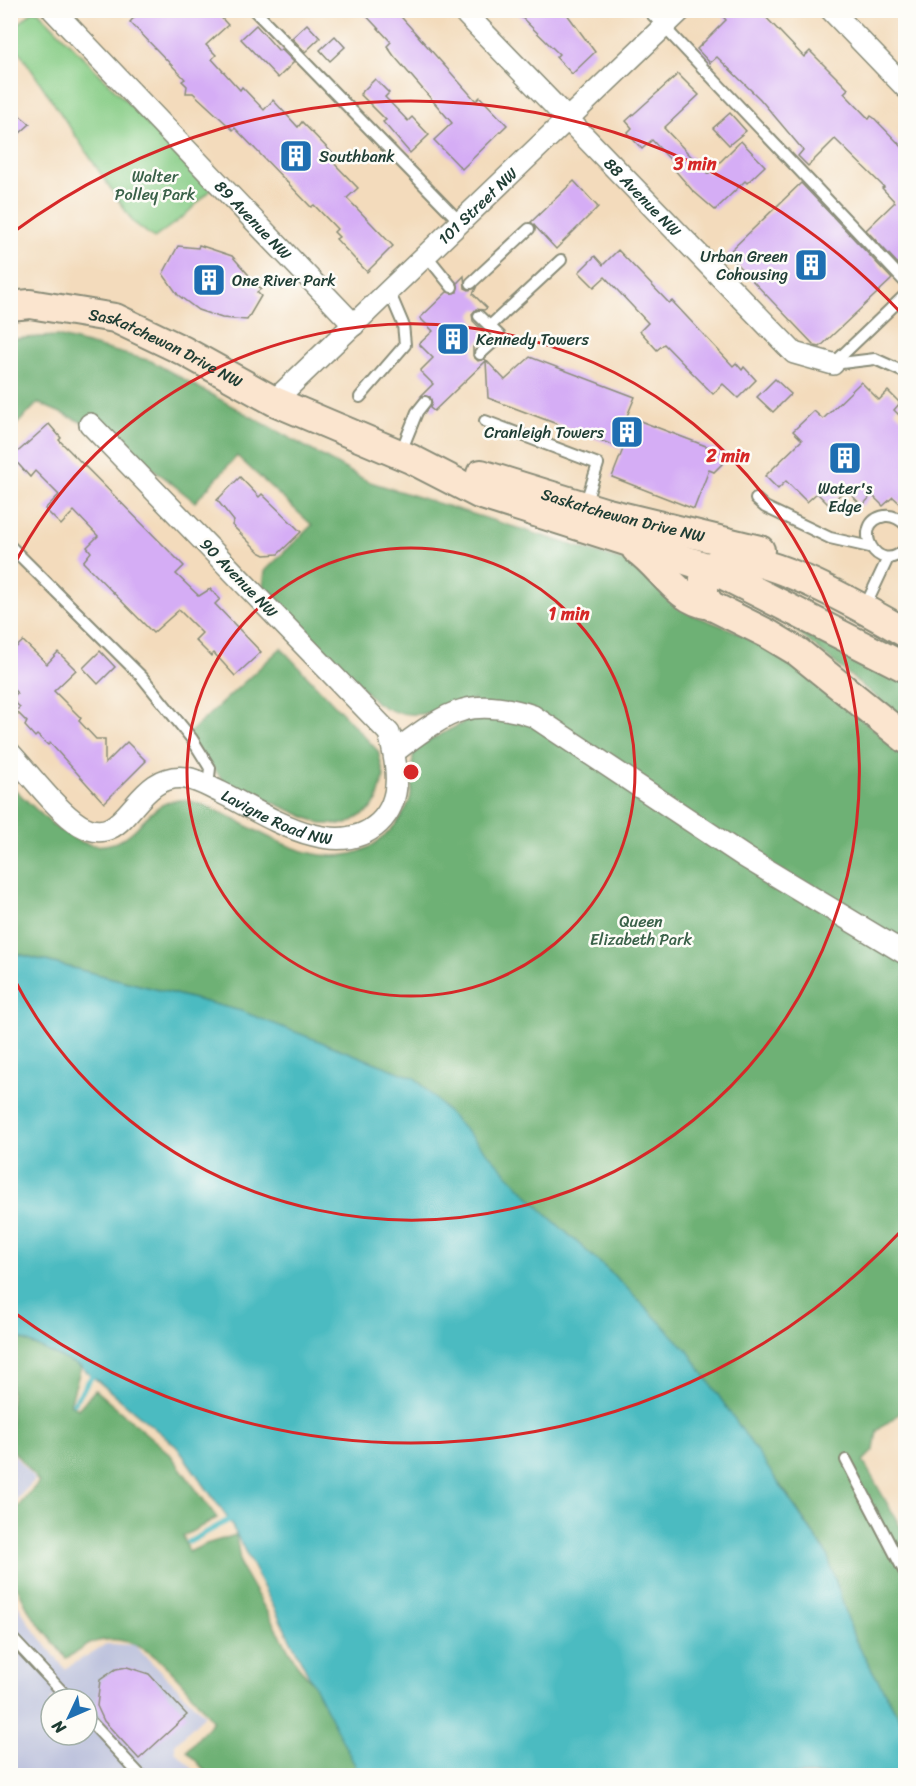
<svg xmlns="http://www.w3.org/2000/svg" width="916" height="1786" viewBox="0 0 916 1786" font-family="Sriracha,sans-serif">
  <rect width="100%" height="100%" fill="#fdfcf7"/>
  <filter id="ink" filterUnits="userSpaceOnUse"><feTurbulence type="fractalNoise" baseFrequency=".0167" numOctaves="2"/><feDisplacementMap in="SourceGraphic" scale="12" xChannelSelector="R" yChannelSelector="G"/><feConvolveMatrix kernelMatrix="1 2 1 2 8 2 1 2 1" color-interpolation-filters="sRGB"/></filter>
  <filter id="wash" filterUnits="userSpaceOnUse"><feTurbulence type="fractalNoise" baseFrequency=".008" numOctaves="4" result="noise"/><feDisplacementMap in="SourceGraphic" scale="24" xChannelSelector="R" yChannelSelector="G"/><feGaussianBlur stdDeviation="1.35" result="paint"/><feColorMatrix in="noise" values="0 0 0 0 0 0 0 0 0 0 0 0 0 0 0 0 0 1.4 0 .05"/><feComposite in="paint" operator="in"/></filter>
  <g filter="url(#wash)">
    <rect width="100%" height="100%" fill="#f3dbbc"/>
    <!-- industrial -->
    <g fill="#bec3dd" fill-rule="evenodd">
      <path d="M 11,1451 L 35,1480 L 11,1505 L 10,1505 Z"/>
      <path d="M 10,1591 L 29,1623 L 65,1669 L 106,1644 L 134,1645 L 205,1715 L 175,1744 L 175,1751 L 199,1775 L 11,1775 ZM 51,1699 L 87,1699 L 87,1735 L 51,1735 Z"/>
    </g>
    <!-- green -->
    <path fill="#89ce88" stroke="#54865e" stroke-width="1.5" d="M 33,11 L 38,11 L 212,189 L 184,216 L 154,238 L 133,222 L 11,39 L 11,31 Z"/>
    <!-- forest -->
    <g fill="#6eb174" stroke="#467754" stroke-width="1.5">
      <path d="M 57,336 L 151,361 L 367,481 L 629,563 L 648,574 L 693,615 L 735,631 L 784,657 L 905,754 L 905,1409 L 877,1431 L 874,1450 L 863,1461 L 905,1535 L 905,1735 L 904,1726 L 854,1638 L 827,1554 L 787,1494 L 622,1283 L 547,1215 L 241,1011 L 11,952 L 11,786 C 48,819 93,878 141,823 C 153,810 165,799 183,800 C 197,801 210,808 222,813 C 265,834 323,875 371,846 C 388,835 401,821 409,802 C 416,784 409,765 415,748 L 472,718 L 474,699 C 440,710 409,725 377,703 L 263,587 L 265,571 L 312,525 L 237,456 L 195,502 L 111,435 L 38,403 L 11,430 L 11,339 Z"/>
      <path d="M 795,630 L 844,648 L 905,680 L 905,721 Z"/>
      <path d="M 281,648 L 378,751 L 384,776 L 377,801 L 369,811 L 347,824 L 322,824 L 310,819 L 224,781 L 186,736 Z"/>
      <path d="M 11,1334 L 81,1367 L 70,1404 L 78,1409 L 95,1390 L 170,1454 L 217,1518 L 183,1536 L 189,1552 L 206,1544 L 236,1535 L 241,1567 L 298,1666 L 321,1692 L 362,1775 L 209,1775 L 187,1751 L 213,1721 C 186,1688 148,1629 98,1641 C 88,1643 76,1653 66,1658 L 31,1614 L 11,1575 L 11,1515 L 39,1482 L 11,1448 Z"/>
    </g>
    <!-- water -->
    <path fill="#4cbbc1" stroke="#367c7a" stroke-width="1.5" d="M 10,952 L 241,1011 L 415,1078 L 547,1215 L 622,1283 L 688,1351 L 827,1554 L 854,1638 L 904,1726 L 905,1775 L 360,1775 L 229,1520 L 177,1447 L 81,1367 L 11,1334 Z"/>
    <g fill="none" stroke-linecap="round" stroke-linejoin="round">
      <!-- stream -->
      <g stroke="#4cbbc1" stroke-width="5">
        <path d="M 74,1403 L 92,1376"/>
        <path d="M 189,1542 L 229,1520"/>
      </g>
    </g>
    <g id="blocks">
      <!-- building -->
      <g fill="#d5adf5">
        <path d="M 141,10 L 214,10 L 228,25 L 206,45 L 216,55 L 212,59 L 240,90 L 242,87 L 264,110 L 273,100 L 298,127 L 302,122 L 333,154 L 329,158 L 358,188 L 347,198 L 393,246 L 367,272 L 336,239 L 339,237 L 334,232 L 337,229 L 314,205 L 311,207 L 235,128 L 233,130 L 193,93 L 186,93 L 187,86 L 182,81 L 185,79 L 130,22 Z"/>
        <path d="M 361,10 L 395,10 L 476,101 L 480,97 L 507,125 L 462,169 L 434,140 L 452,123 L 394,56 L 387,46 L 391,42 Z"/>
        <path d="M 514,10 L 564,10 L 595,52 L 572,74 L 556,57 L 559,54 Z"/>
        <path d="M 717,10 L 759,10 L 804,57 L 810,51 L 848,89 L 844,93 L 869,119 L 871,116 L 874,118 L 906,151 L 906,265 L 902,268 L 866,230 L 895,202 L 882,188 L 884,187 L 835,139 L 808,166 L 798,156 L 803,150 L 760,99 L 717,57 L 710,63 L 697,49 L 726,20 Z"/>
        <path d="M 307,24 L 320,38 L 305,52 L 292,38 Z"/>
        <path d="M 256,25 L 279,51 L 281,49 L 294,62 L 278,78 L 241,39 Z"/>
        <path d="M 335,36 L 345,47 L 330,61 L 320,50 Z"/>
        <path d="M 678,74 L 699,95 L 664,128 L 708,174 L 741,141 L 765,166 L 747,183 L 745,181 L 715,210 L 692,190 L 673,168 L 676,166 L 652,140 L 642,149 L 627,133 L 632,128 L 626,121 Z"/>
        <path d="M 375,79 L 389,93 L 385,97 L 408,121 L 412,117 L 429,135 L 410,153 L 383,122 L 386,120 L 360,94 Z"/>
        <path d="M 730,113 L 746,131 L 729,145 L 713,128 Z"/>
        <path d="M 18,114 L 30,124 L 10,142 L 10,121 Z"/>
        <path d="M 574,181 L 598,207 L 556,249 L 531,222 Z"/>
        <path d="M 801,183 L 892,279 L 820,347 L 815,346 L 727,254 Z"/>
        <path d="M 199,245 L 232,256 L 261,289 L 257,292 L 261,296 L 247,320 L 222,318 L 198,310 L 178,295 L 163,274 L 178,246 L 198,248 Z"/>
        <path d="M 618,250 L 669,303 L 672,301 L 733,366 L 736,363 L 742,370 L 744,367 L 756,380 L 738,398 L 723,384 L 713,394 L 664,344 L 657,350 L 640,331 L 648,323 L 605,277 L 594,287 L 579,272 L 595,256 L 603,265 Z"/>
        <path d="M 464,276 L 465,288 L 469,290 L 476,288 L 473,294 L 487,308 L 484,310 L 476,309 L 472,314 L 473,321 L 486,334 L 473,347 L 473,356 L 478,361 L 485,359 L 505,380 L 530,357 L 635,397 L 627,416 L 727,454 L 723,463 L 714,472 L 709,470 L 694,509 L 612,477 L 623,449 L 488,398 L 486,361 L 434,411 L 430,408 L 432,403 L 430,397 L 421,396 L 433,384 L 420,371 L 433,358 L 419,344 L 433,331 L 420,318 L 447,292 L 457,292 L 458,282 Z"/>
        <path d="M 775,379 L 791,394 L 773,412 L 757,397 Z"/>
        <path d="M 861,382 L 879,400 L 888,391 L 900,403 L 894,410 L 906,422 L 906,509 L 893,497 L 883,506 L 872,495 L 862,506 L 846,489 L 829,505 L 817,493 L 807,502 L 786,481 L 778,489 L 765,476 L 802,440 L 793,431 L 814,411 L 823,419 Z"/>
        <path d="M 49,424 L 61,438 L 59,440 L 184,566 L 176,574 L 199,596 L 210,589 L 220,599 L 215,604 L 261,652 L 235,676 L 214,653 L 211,656 L 195,640 L 202,633 L 179,610 L 153,633 L 83,562 L 91,552 L 87,547 L 98,536 L 74,511 L 61,525 L 45,509 L 59,495 L 35,471 L 30,477 L 12,457 Z"/>
        <path d="M 240,477 L 259,497 L 262,494 L 301,532 L 278,554 L 265,555 L 259,552 L 232,525 L 234,521 L 217,500 Z"/>
        <path d="M 23,641 L 47,664 L 58,652 L 76,670 L 54,691 L 81,718 L 79,721 L 96,739 L 105,739 L 105,764 L 127,742 L 146,761 L 104,803 L 50,743 L 48,745 L 37,735 L 35,737 L 25,726 L 27,722 L 16,711 L 20,707 L 11,699 L 17,693 L 10,686 L 10,653 Z"/>
        <path d="M 100,651 L 115,667 L 98,684 L 83,668 Z"/>
        <path d="M 127,1667 L 149,1674 L 187,1715 L 139,1759 L 104,1721 L 97,1706 L 100,1680 L 116,1669 Z"/>
      </g>
    </g>
  </g>
  <g filter="url(#ink)">
    <use href="#blocks" fill-opacity="0" stroke="#898c78" stroke-width="1.5"/>
    <g fill="none" stroke-linecap="round" stroke-linejoin="round">
      <defs>
        <g id="lane">
          <path d="M 254,10 L 461,223"/>
          <path d="M 648,10 L 906,283"/>
          <path d="M 427,256 L 452,287"/>
          <path d="M 471,283 L 529,229"/>
          <path d="M 479,316 L 500,336 L 480,354"/>
          <path d="M 490,326 L 561,260"/>
          <path d="M 833,364 L 906,294"/>
          <path d="M 833,364 L 875,359 L 906,373"/>
          <path d="M 360,397 L 405,345 L 403,324 L 389,291"/>
          <path d="M 485,421 L 598,464 L 585,505"/>
          <path d="M 400,454 L 417,412 L 425,402"/>
          <path d="M 756,499 L 765,507 L 830,538 L 870,547"/>
          <path d="M 906,525 C 900,519 894,515 885,516 C 849,522 877,580 906,548"/>
          <path d="M 10,546 L 142,677 L 192,739 L 210,768 L 208,786"/>
          <path d="M 864,609 L 888,558"/>
          <path d="M 846,1460 L 906,1575"/>
          <path d="M 10,1636 L 69,1699"/>
          <path d="M 87,1718 L 141,1776"/>
        </g>
        <g id="street">
          <path id="s1" d="M 53,10 L 354,325"/>
          <path id="s2" d="M 462,10 L 794,353 L 833,364"/>
          <path d="M 831,10 L 906,88"/>
          <path id="s3" d="M 274,401 L 681,10"/>
          <path d="M 394,752 C 413,738 440,716 463,710 C 484,704 513,709 533,716 L 745,857 L 906,954"/>
          <path id="s4" d="M 10,753 C 29,773 58,812 80,825 C 128,853 133,771 186,778 C 199,780 209,787 220,792 C 263,813 335,864 379,823 C 404,799 397,763 389,733 L 90,424"/>
        </g>
        <g id="secondary">
          <path id="s5" d="M 10,306 L 30,304 L 115,318 L 184,351 L 274,401 L 411,459 L 479,494 L 710,568 L 906,668"/>
          <path id="s6" d="M 481,474 L 604,512 L 760,550"/>
          <path d="M 636,549 C 662,567 676,600 710,605"/>
          <path d="M 906,633 C 869,612 759,546 719,562 C 712,565 708,572 704,578 L 704,595 L 710,605 L 768,634 L 798,652 L 906,739"/>
        </g>
      </defs>
      <!-- lane casing -->
      <use href="#lane" stroke="#898c78" stroke-width="14"/>
      <!-- street casing -->
      <use href="#street" stroke="#898c78" stroke-width="24"/>
      <!-- secondary casing -->
      <use href="#secondary" stroke="#898c78" stroke-width="32"/>
      <!-- lane -->
      <use href="#lane" stroke="#fff" stroke-width="10"/>
      <!-- street -->
      <use href="#street" stroke="#fff" stroke-width="21"/>
      <!-- secondary -->
      <use href="#secondary" stroke="#fbe5cf" stroke-width="28"/>
    </g>
  </g>
  <!-- distance rings -->
  <g fill="none" stroke="#d62828" stroke-width="3">
    <circle cx="411" cy="772" r="224"/>
    <path d="M12 569A448 448 0 1 1 12 975"/>
    <path d="M902 1230A671 671 0 0 1 12 1311M12 233A671 671 0 0 1 902 314"/>
  </g>
  <!-- icons -->
  <defs>
    <symbol id="building-square" viewBox="-11 -11 22 22"><rect x="-9" y="-9" width="18" height="18" rx="4" fill="#1f6fb2" stroke="#fdfcf7"/><path d="M-4-6H4V6H1V3H-1V6H-4ZM-2.5-4.3h1.7v1.8h-1.7ZM.8-4.3h1.7v1.8H.8ZM-2.5-1h1.7V.8h-1.7ZM.8-1h1.7V.8H.8Z" fill="#fff"/></symbol>
  </defs>
  <g fill-rule="evenodd">
    <use href="#building-square" x="277" y="137" width="38" height="38"/>
    <use href="#building-square" x="792" y="246" width="38" height="38"/>
    <use href="#building-square" x="190" y="261" width="38" height="38"/>
    <use href="#building-square" x="434" y="320" width="38" height="38"/>
    <use href="#building-square" x="608" y="413" width="38" height="38"/>
    <use href="#building-square" x="826" y="439" width="38" height="38"/>
  </g>
  <g text-anchor="middle" dominant-baseline="central" stroke-width="5" stroke-linejoin="round" paint-order="stroke">
    <!-- poi labels -->
    <g font-size="16" fill="#1f3d34" stroke="#fdfcf7" text-anchor="start">
      <text x="319" y="156">Southbank</text>
      <text x="788" y="256" text-anchor="end">Urban Green<tspan x="788" dy="18">Cohousing</tspan></text>
      <text x="232" y="280">One River Park</text>
      <text x="476" y="339">Kennedy Towers</text>
      <text x="604" y="432" text-anchor="end">Cranleigh Towers</text>
      <text x="845" y="488" text-anchor="middle">Water's<tspan x="845" dy="18">Edge</tspan></text>
    </g>
    <!-- park labels -->
    <g font-size="16" fill="#3a6149" stroke="#fdfcf7">
      <text x="155" y="176">Walter<tspan x="155" dy="18">Polley Park</tspan></text>
      <text x="641" y="921">Queen<tspan x="641" dy="18">Elizabeth Park</tspan></text>
    </g>
    <!-- street labels -->
    <g font-size="16" fill="#1f3d34" stroke="#fdfcf7">
      <text stroke="none"><textPath href="#s2" startOffset="260">88 Avenue NW</textPath></text>
      <text stroke="none"><textPath href="#s3" startOffset="282">101 Street NW</textPath></text>
      <text stroke="none"><textPath href="#s1" startOffset="290">89 Avenue NW</textPath></text>
      <text stroke="none"><textPath href="#s5" startOffset="164">Saskatchewan Drive NW</textPath></text>
      <text stroke="none"><textPath href="#s6" startOffset="148">Saskatchewan Drive NW</textPath></text>
      <text transform="translate(239 578) rotate(46)">90 Avenue NW</text>
      <text stroke="none"><textPath href="#s4" startOffset="327">Lavigne Road NW</textPath></text>
    </g>
  </g>
  <circle cx="411" cy="772" r="9" fill="#d62828" stroke="#fdfcf7" stroke-width="3"/>
  <g font-size="18" text-anchor="middle" font-weight="bold" fill="#d62828" stroke="#fdfcf7" stroke-width="5" stroke-linejoin="round" paint-order="stroke">
    <text x="695" y="170">3 min</text>
    <text x="728" y="462">2 min</text>
    <text x="569" y="620">1 min</text>
  </g>
  <!-- margin -->
  <rect width="916" height="1786" fill="none" stroke="#fdfcf7" stroke-width="36"/>
  <!-- north arrow -->
  <g transform="translate(69 1717) rotate(226)"><circle r="28" fill="#fdfcf7" stroke="#a4b0a9" stroke-width="1.5"/>
  <path d="M0-4.5L10 22L0 15L-10 22Z" fill="#1f6fb2"/>
  <text y="-9" font-size="16" font-weight="bold" text-anchor="middle" fill="#1f3d34">N</text>
  </g>
</svg>
